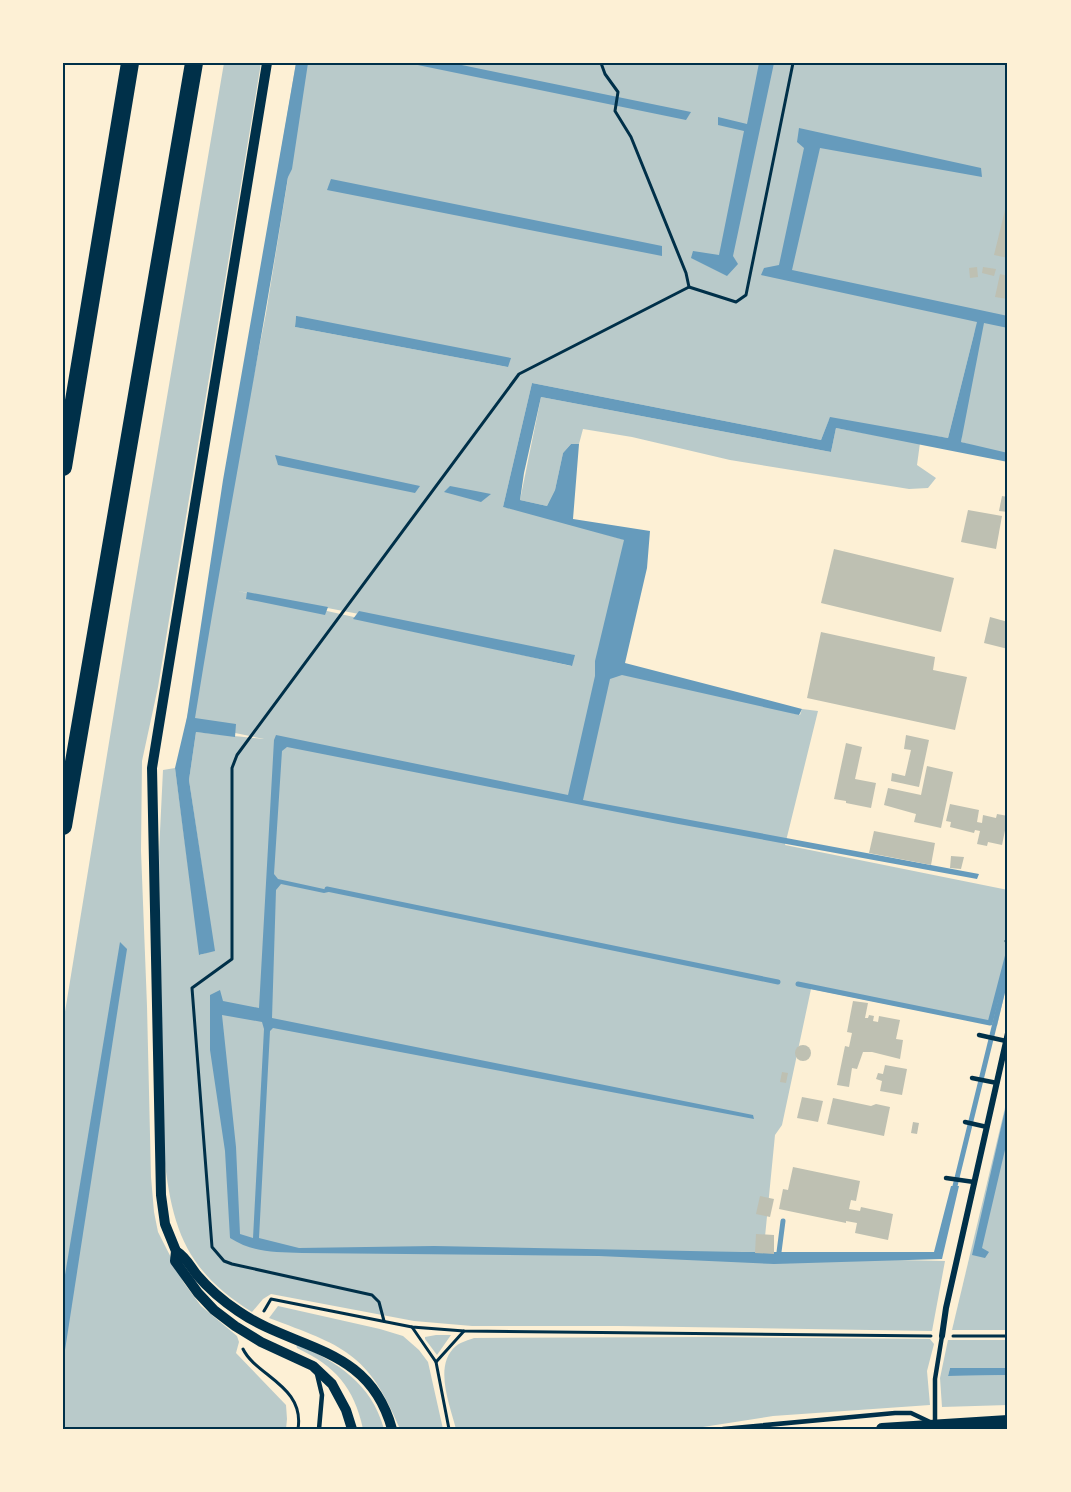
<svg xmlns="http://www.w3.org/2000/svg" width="1071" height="1492" viewBox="0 0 1071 1492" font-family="'Varela Round',sans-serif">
  <rect width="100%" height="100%" fill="#fdf0d5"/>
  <!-- green -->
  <g fill="#b9caca" fill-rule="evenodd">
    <path d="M 224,63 L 261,63 L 158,687 L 142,761 L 141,851 L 147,1006 L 151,1177 L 154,1212 L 158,1232 L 184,1283 L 201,1306 L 237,1336 L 239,1342 L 236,1353 L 286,1405 L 287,1419 L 286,1429 L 63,1429 L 63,1024 L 132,602 Z"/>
    <path d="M 296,63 L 1008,63 L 1008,456 L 961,442 L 975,330 L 948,438 L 829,420 L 821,440 L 532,383 L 503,507 L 536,514 L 625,540 L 596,661 L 800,715 L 802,709 L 818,711 L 785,845 L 1008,890 L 1008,979 L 997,1026 L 811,989 L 782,1125 L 775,1135 L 763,1257 L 945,1261 L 932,1331 L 618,1326 L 472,1326 L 414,1321 L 271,1294 L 263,1299 L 252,1312 C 186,1271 172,1229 164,1155 L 159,852 L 163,770 L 175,768 L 200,955 L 214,950 L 189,780 L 196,732 L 264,739 L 186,723 L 266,313 L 288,178 L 277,175 ZM 296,316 L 508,367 L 295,327 ZM 238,591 L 574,655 L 571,666 Z"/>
    <path d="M 541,397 L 831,452 L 836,428 L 920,443 L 917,465 L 936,478 L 928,488 L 909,489 L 730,460 L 632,437 L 583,429 L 579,444 L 571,444 L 563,453 L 555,490 L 547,506 L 520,500 Z"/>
    <path d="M 1008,1095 L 1008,1330 L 952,1330 Z"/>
    <path d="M 278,1306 L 380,1329 L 403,1336 L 419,1350 L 428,1362 L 443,1429 L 400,1429 C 368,1352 343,1346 269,1318 Z"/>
    <path d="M 436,1335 L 451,1335 L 437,1355 L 425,1339 L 425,1337 Z"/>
    <path d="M 714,1337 L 930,1339 L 934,1344 L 927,1371 L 930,1405 L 773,1416 L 690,1429 L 456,1429 C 450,1405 433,1365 456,1346 C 461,1342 469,1340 474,1338 Z"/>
    <path d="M 948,1340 L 1008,1340 L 1008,1368 L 950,1368 L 948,1376 L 1008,1375 L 1008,1405 L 942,1407 L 940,1378 Z"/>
    <path d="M 296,1343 C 337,1363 371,1382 384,1429 L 363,1429 C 354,1387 335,1366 297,1348 Z"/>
  </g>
  <!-- water -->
  <g fill="#669bbc" fill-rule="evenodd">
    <path d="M 296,63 L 308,63 L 292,169 L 288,177 C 259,358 224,537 195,718 L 236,724 L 235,737 L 196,732 L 189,780 L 215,951 L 199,955 L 175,768 L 187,717 L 223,480 Z"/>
    <path d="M 408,63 L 452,63 L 691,112 L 686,120 Z"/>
    <path d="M 759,63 L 774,63 L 733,256 L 738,264 L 727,276 L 691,258 L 693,251 L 719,255 L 744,131 L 718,125 L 718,117 L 747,124 Z"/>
    <path d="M 799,128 L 981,168 L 982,177 L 820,148 L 792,270 L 1008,316 L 1008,328 L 984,323 L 961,442 L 1008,453 L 1008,462 L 836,428 L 831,452 L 541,397 L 524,473 L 520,500 L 547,506 L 555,490 L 563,453 L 571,444 L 579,444 L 573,519 L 650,531 L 647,568 L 625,663 L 802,709 L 799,715 L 622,675 L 610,679 L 583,800 L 979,874 L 977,879 L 673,823 L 287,747 L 282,751 L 274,874 L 278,879 L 333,891 L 324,893 L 281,884 L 276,890 L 272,1018 L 753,1115 L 754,1119 L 273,1028 L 270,1031 L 259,1238 L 299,1248 L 434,1246 L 742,1252 L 934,1252 L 951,1186 L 959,1186 L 942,1259 L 774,1264 L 599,1256 L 302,1253 C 274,1252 254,1253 230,1238 L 225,1151 L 210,1050 L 210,995 L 220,990 L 223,1001 L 259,1008 L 274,740 L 276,735 L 568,795 L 595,676 L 595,661 L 624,540 L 503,507 L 532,383 L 821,440 L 830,417 L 948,438 L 977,322 L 761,275 L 764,268 L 779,265 L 804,148 L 797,142 ZM 222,1015 L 262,1022 L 264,1029 L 253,1238 L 240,1234 L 236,1147 Z"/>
    <path d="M 331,179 L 662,246 L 662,256 L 327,190 Z"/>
    <path d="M 296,316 L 297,316 L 511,358 L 508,367 L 295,327 Z"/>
    <path d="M 275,455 L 420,486 L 415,493 L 278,465 Z"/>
    <path d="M 450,486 L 491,494 L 481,502 L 444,492 Z"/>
    <path d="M 247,592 L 328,607 L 325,615 L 246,599 Z"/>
    <path d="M 359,611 L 575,655 L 572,666 L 353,619 Z"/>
    <path d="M 120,942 L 127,949 L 63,1363 L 63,1287 Z"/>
    <path d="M 1008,1097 L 1008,1137 L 982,1248 L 989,1252 L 985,1258 L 972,1255 Z"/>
    <path d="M 950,1368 L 1008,1368 L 1008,1375 L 948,1376 Z"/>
  </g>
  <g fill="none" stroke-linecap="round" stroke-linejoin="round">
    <!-- stream -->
    <g stroke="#669bbc" stroke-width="5">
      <path d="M 327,889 L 778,982"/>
      <path d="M 798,984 L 990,1023 L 1008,954"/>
      <path d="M 955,1186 L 1008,970"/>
      <path d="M 779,1252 L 783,1221"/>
    </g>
  </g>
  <!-- building -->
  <g fill="#bec0b2">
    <path d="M 1006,206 L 1008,206 L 1008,258 L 994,255 Z"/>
    <path d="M 977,267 L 978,277 L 970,278 L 969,268 Z"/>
    <path d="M 983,267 L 996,269 L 994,276 L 982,273 Z"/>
    <path d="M 1000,274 L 1008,276 L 1008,299 L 995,297 Z"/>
    <path d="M 1002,496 L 1008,497 L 1008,512 L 999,511 Z"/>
    <path d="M 968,510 L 1002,516 L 996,549 L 961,542 Z"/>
    <path d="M 834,549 L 954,578 L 941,632 L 821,603 Z"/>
    <path d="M 990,617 L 1008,622 L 1008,649 L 984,643 Z"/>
    <path d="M 821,632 L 935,657 L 933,670 L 967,677 L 955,730 L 807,698 Z"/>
    <path d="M 906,735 L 929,740 L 919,787 L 891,781 L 892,773 L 905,776 L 911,750 L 904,749 Z"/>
    <path d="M 846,743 L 862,747 L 855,779 L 876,783 L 871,808 L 846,803 L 846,801 L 834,799 Z"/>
    <path d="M 927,766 L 953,772 L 941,828 L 914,822 L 916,814 L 884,805 L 888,788 L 921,795 Z"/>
    <path d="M 950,804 L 979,810 L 977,822 L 982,823 L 983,815 L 996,818 L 997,814 L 1008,816 L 1002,845 L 988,842 L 987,846 L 977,844 L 980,831 L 975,830 L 974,833 L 950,827 L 951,822 L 946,821 Z"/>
    <path d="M 874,831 L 935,843 L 931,865 L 869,853 Z"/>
    <path d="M 951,856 L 964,857 L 961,869 L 950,868 Z"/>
    <path d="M 853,1001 L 868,1003 L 865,1018 L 868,1018 L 869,1015 L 874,1016 L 873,1021 L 878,1022 L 879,1016 L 900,1020 L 896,1039 L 903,1040 L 900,1059 L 872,1052 L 863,1052 L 857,1069 L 852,1068 L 849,1087 L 837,1085 L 845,1046 L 849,1047 L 852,1033 L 847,1032 Z"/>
    <circle cx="803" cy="1053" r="8"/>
    <path d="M 885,1065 L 907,1069 L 902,1095 L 880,1091 L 882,1081 L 876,1079 L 878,1073 L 883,1074 Z"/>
    <path d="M 782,1072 L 788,1073 L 786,1083 L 780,1082 Z"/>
    <path d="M 802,1097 L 823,1101 L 818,1122 L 797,1118 Z"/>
    <path d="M 833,1098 L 871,1106 L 876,1104 L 890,1107 L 884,1136 L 827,1124 Z"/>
    <path d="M 913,1122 L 919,1123 L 917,1134 L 911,1133 Z"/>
    <path d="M 793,1167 L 860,1181 L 856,1201 L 851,1200 L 849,1209 L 860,1211 L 861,1207 L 893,1214 L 888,1240 L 855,1233 L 857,1223 L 846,1221 L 846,1223 L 779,1209 L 783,1189 L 788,1190 Z"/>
    <path d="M 760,1196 L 774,1199 L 770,1217 L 756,1214 Z"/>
    <path d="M 756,1234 L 774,1235 L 774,1254 L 755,1253 Z"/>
  </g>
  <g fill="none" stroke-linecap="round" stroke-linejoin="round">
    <!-- path -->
    <g stroke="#003049" stroke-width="3">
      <path d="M 601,63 L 605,74 L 618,92 L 615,111 L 631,137 L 686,273 L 689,287"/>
      <path d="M 1006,941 L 1008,941"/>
      <path d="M 264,1311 L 271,1299 L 412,1327 L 464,1331 L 931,1336"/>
      <path d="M 384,1321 L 379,1302 L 372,1295 L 232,1264 L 224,1261 L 212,1247 L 192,988 L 232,959 L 232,768 L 237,755 L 519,374 L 689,287 L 736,302 L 746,295 L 793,63"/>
      <path d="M 412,1327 L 436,1362 L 449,1429"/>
      <path d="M 953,1336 L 1008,1336"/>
      <path d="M 243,1349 C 256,1376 305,1386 298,1429"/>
      <path d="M 436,1362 L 464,1331"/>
    </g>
    <!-- service -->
    <g stroke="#003049" stroke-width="4.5">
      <path d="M 979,1035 L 1006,1041"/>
      <path d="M 972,1078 L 997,1083"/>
      <path d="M 965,1122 L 987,1127"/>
      <path d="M 946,1178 L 974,1182"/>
      <path d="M 317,1374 L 322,1395 L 319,1429"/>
      <path d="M 935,1423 L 935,1379 L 942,1336"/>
      <path d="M 723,1429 L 895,1413 L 911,1413 L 930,1422"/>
    </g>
    <!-- minor -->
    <path stroke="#003049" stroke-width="6" d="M 942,1336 L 946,1308 L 1008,1033"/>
    <!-- tertiary -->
    <g stroke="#003049" stroke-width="10">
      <path d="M 267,63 L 152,768 L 161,1195 L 165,1224 L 176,1251 L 175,1261 L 198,1293 L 214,1310 L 235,1326 L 261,1342 L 313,1366 L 332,1384 L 346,1410 L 352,1429"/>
      <path d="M 176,1251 C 186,1257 190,1266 197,1275 C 209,1289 223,1301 238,1311 C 296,1351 369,1345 392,1429"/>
    </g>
    <!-- secondary -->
    <path stroke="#003049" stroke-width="12" d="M 882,1429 L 1008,1421"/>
    <!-- motorway -->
    <g stroke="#003049" stroke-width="18">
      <path d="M 63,467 L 130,63"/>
      <path d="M 63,826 L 194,63"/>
    </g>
  </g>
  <!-- border -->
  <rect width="1071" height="1492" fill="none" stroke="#fdf0d5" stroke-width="129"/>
  <rect x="64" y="64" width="942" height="1364" fill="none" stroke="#003049" stroke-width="2"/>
</svg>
